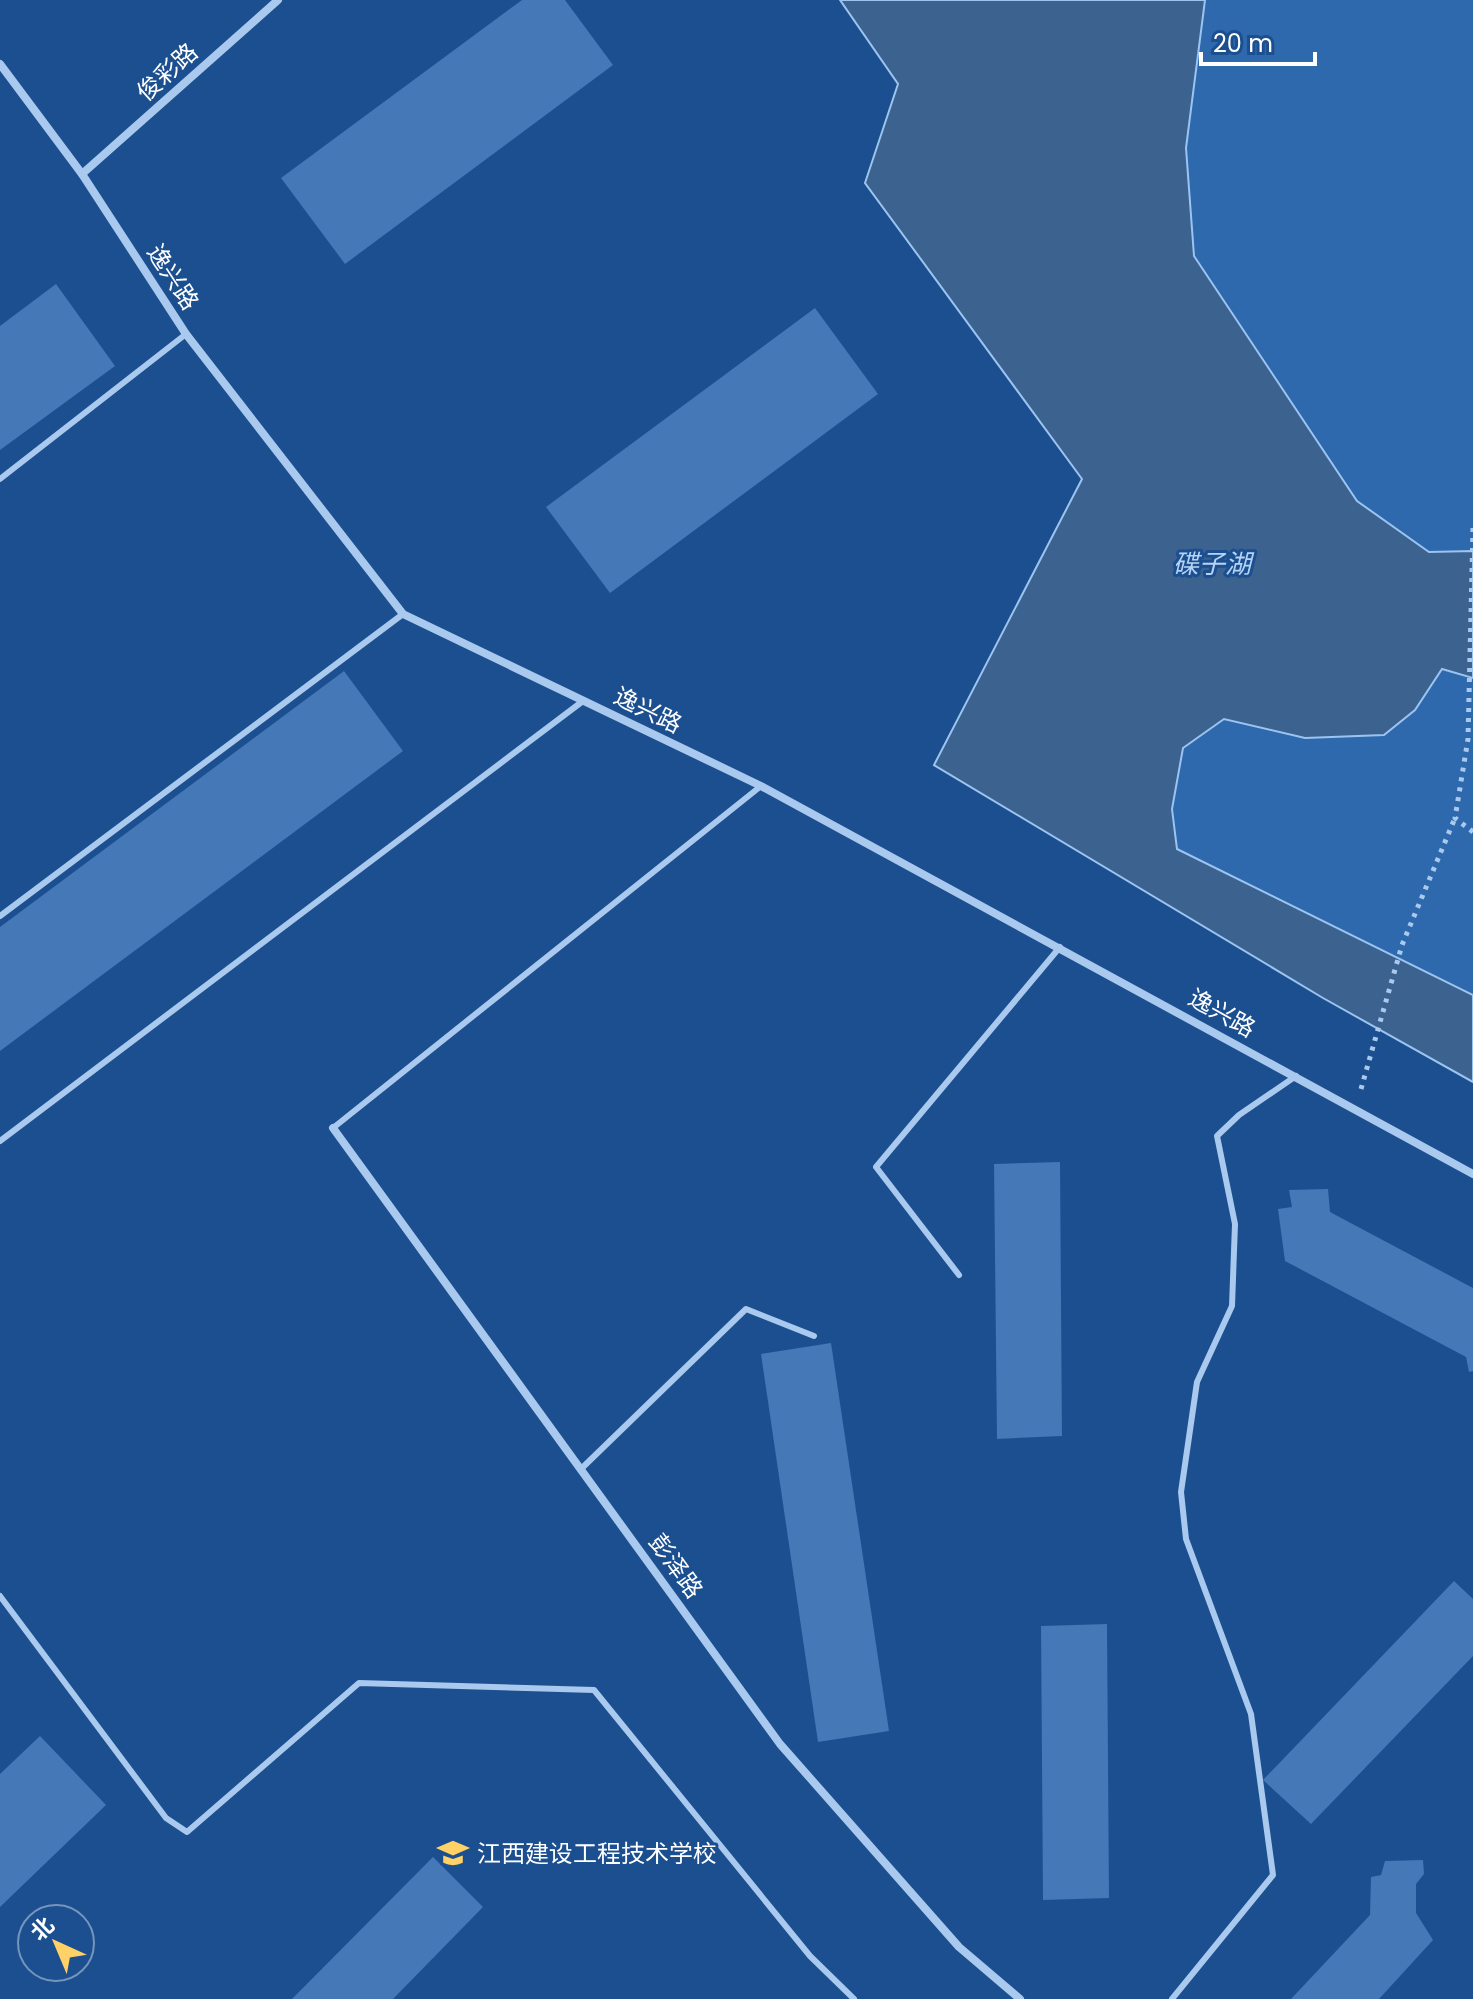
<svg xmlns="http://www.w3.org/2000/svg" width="1473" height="1999" viewBox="0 0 1473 1999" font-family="Poppins,'Noto Sans SC',sans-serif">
  <rect width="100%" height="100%" fill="#1b4f8f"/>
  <!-- green -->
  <g fill="#2e69ad">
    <path d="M 1205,0 L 1473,0 L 1473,551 L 1429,552 L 1357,501 L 1194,256 L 1186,148 Z"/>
    <path d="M 1442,669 L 1473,678 L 1473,995 L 1177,849 L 1172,809 L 1183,748 L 1224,718 L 1305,738 L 1415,710 Z"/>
  </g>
  <!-- water -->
  <path fill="#3c6290" stroke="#9cc4f0" stroke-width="2" d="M 840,0 L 1205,0 L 1186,148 L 1194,256 L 1357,501 L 1429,552 L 1473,551 L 1473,678 L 1442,669 L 1415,710 L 1384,735 L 1305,738 L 1224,719 L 1183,748 L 1172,809 L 1177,849 L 1473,995 L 1473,1082 L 1323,998 L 934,765 L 1082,479 L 865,183 L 898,84 Z"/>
  <!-- building -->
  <g fill="#4478b7">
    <path d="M 522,0 L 565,0 L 613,65 L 345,264 L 281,178 Z"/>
    <path d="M 56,284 L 115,366 L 0,450 L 0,326 Z"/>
    <path d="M 815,308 L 878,394 L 610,593 L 546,507 Z"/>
    <path d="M 344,671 L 403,751 L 0,1051 L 0,927 Z"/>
    <path d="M 1060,1162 L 1062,1436 L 997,1439 L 994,1164 Z"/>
    <path d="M 1328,1189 L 1330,1212 L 1473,1288 L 1473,1371 L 1469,1372 L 1466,1357 L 1285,1261 L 1278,1209 L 1292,1207 L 1289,1190 Z"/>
    <path d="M 831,1343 L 889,1731 L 818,1742 L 761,1354 Z"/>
    <path d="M 1454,1581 L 1473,1599 L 1473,1656 L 1311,1824 L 1263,1780 Z"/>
    <path d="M 1107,1624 L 1109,1898 L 1043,1900 L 1041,1626 Z"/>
    <path d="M 40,1736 L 106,1805 L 0,1907 L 0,1774 Z"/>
    <path d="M 433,1857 L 483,1907 L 393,1999 L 292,1999 Z"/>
    <path d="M 1423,1860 L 1424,1874 L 1416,1884 L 1416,1913 L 1433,1940 L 1379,1999 L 1291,1999 L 1370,1915 L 1371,1877 L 1381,1875 L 1385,1861 Z"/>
  </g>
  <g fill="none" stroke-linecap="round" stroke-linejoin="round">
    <!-- path -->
    <g stroke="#a9c9ee" stroke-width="5" stroke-dasharray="4 6" stroke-linecap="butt">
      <path d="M 1473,528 L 1468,739 L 1455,818 L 1473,832"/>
      <path d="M 1361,1089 L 1402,945 L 1455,818"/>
    </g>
    <!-- lane -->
    <g stroke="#a9c9ee" stroke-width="6">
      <path d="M 0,479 L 186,334"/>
      <path d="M 0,916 L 403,614"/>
      <path d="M 333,1128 L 761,786"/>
      <path d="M 0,1141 L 583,701"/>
      <path d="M 959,1275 L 876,1167 L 1060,947"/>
      <path d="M 581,1469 L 746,1309 L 814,1336"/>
      <path d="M 0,1596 L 166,1818 L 187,1832 L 359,1683 L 594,1690 L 810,1956 L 854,1999"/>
      <path d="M 1172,1999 L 1273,1875 L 1251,1714 L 1186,1539 L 1181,1492 L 1197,1382 L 1232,1306 L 1235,1224 L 1217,1136 L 1239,1115 L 1296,1076"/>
    </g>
    <!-- street -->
    <g stroke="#a9c9ee" stroke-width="8">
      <path d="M 0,64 L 82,174 L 186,334 L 403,614 L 761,786 L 1473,1174"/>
      <path d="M 82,174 L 278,0"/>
      <path d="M 333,1128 L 780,1744 L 959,1947 L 1020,1999"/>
    </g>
  </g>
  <!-- icons -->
  <defs>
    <symbol id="school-bare" viewBox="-9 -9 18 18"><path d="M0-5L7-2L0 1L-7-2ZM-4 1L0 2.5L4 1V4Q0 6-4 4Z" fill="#ffd166" stroke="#1b4f8f" stroke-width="2.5" paint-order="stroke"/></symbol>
  </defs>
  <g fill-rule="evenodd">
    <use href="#school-bare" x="431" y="1831" width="44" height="44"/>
  </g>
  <g text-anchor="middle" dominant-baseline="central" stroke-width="6" stroke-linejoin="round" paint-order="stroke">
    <!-- street labels -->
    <g font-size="24" fill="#fff" stroke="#1b4f8f">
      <text transform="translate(167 72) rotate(-42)">俊彩路</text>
      <text transform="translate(173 277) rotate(57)">逸兴路</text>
      <text transform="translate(648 710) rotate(26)">逸兴路</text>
      <text transform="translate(1222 1013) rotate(29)">逸兴路</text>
      <text transform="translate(676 1566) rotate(54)">彭泽路</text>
    </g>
    <!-- poi labels -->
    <g font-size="24" fill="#fff" stroke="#1b4f8f" text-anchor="start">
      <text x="477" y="1853">江西建设工程技术学校</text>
    </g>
    <!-- water labels -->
    <g font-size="26" font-style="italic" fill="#b5d3f5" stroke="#1b4f8f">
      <text x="1212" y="564">碟子湖</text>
    </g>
  </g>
  <!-- north arrow -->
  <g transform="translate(56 1943) rotate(316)"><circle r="38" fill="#1b4f8f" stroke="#7695bc" stroke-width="2"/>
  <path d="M0-6L14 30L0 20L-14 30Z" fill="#ffd166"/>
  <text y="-12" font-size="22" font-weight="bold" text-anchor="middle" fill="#ffffff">北</text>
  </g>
  <!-- scale -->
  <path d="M1201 52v12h114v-12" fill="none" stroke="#ffffff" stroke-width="4"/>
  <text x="1213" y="52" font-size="24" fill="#ffffff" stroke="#1b4f8f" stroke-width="6" paint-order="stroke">20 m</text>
</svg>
